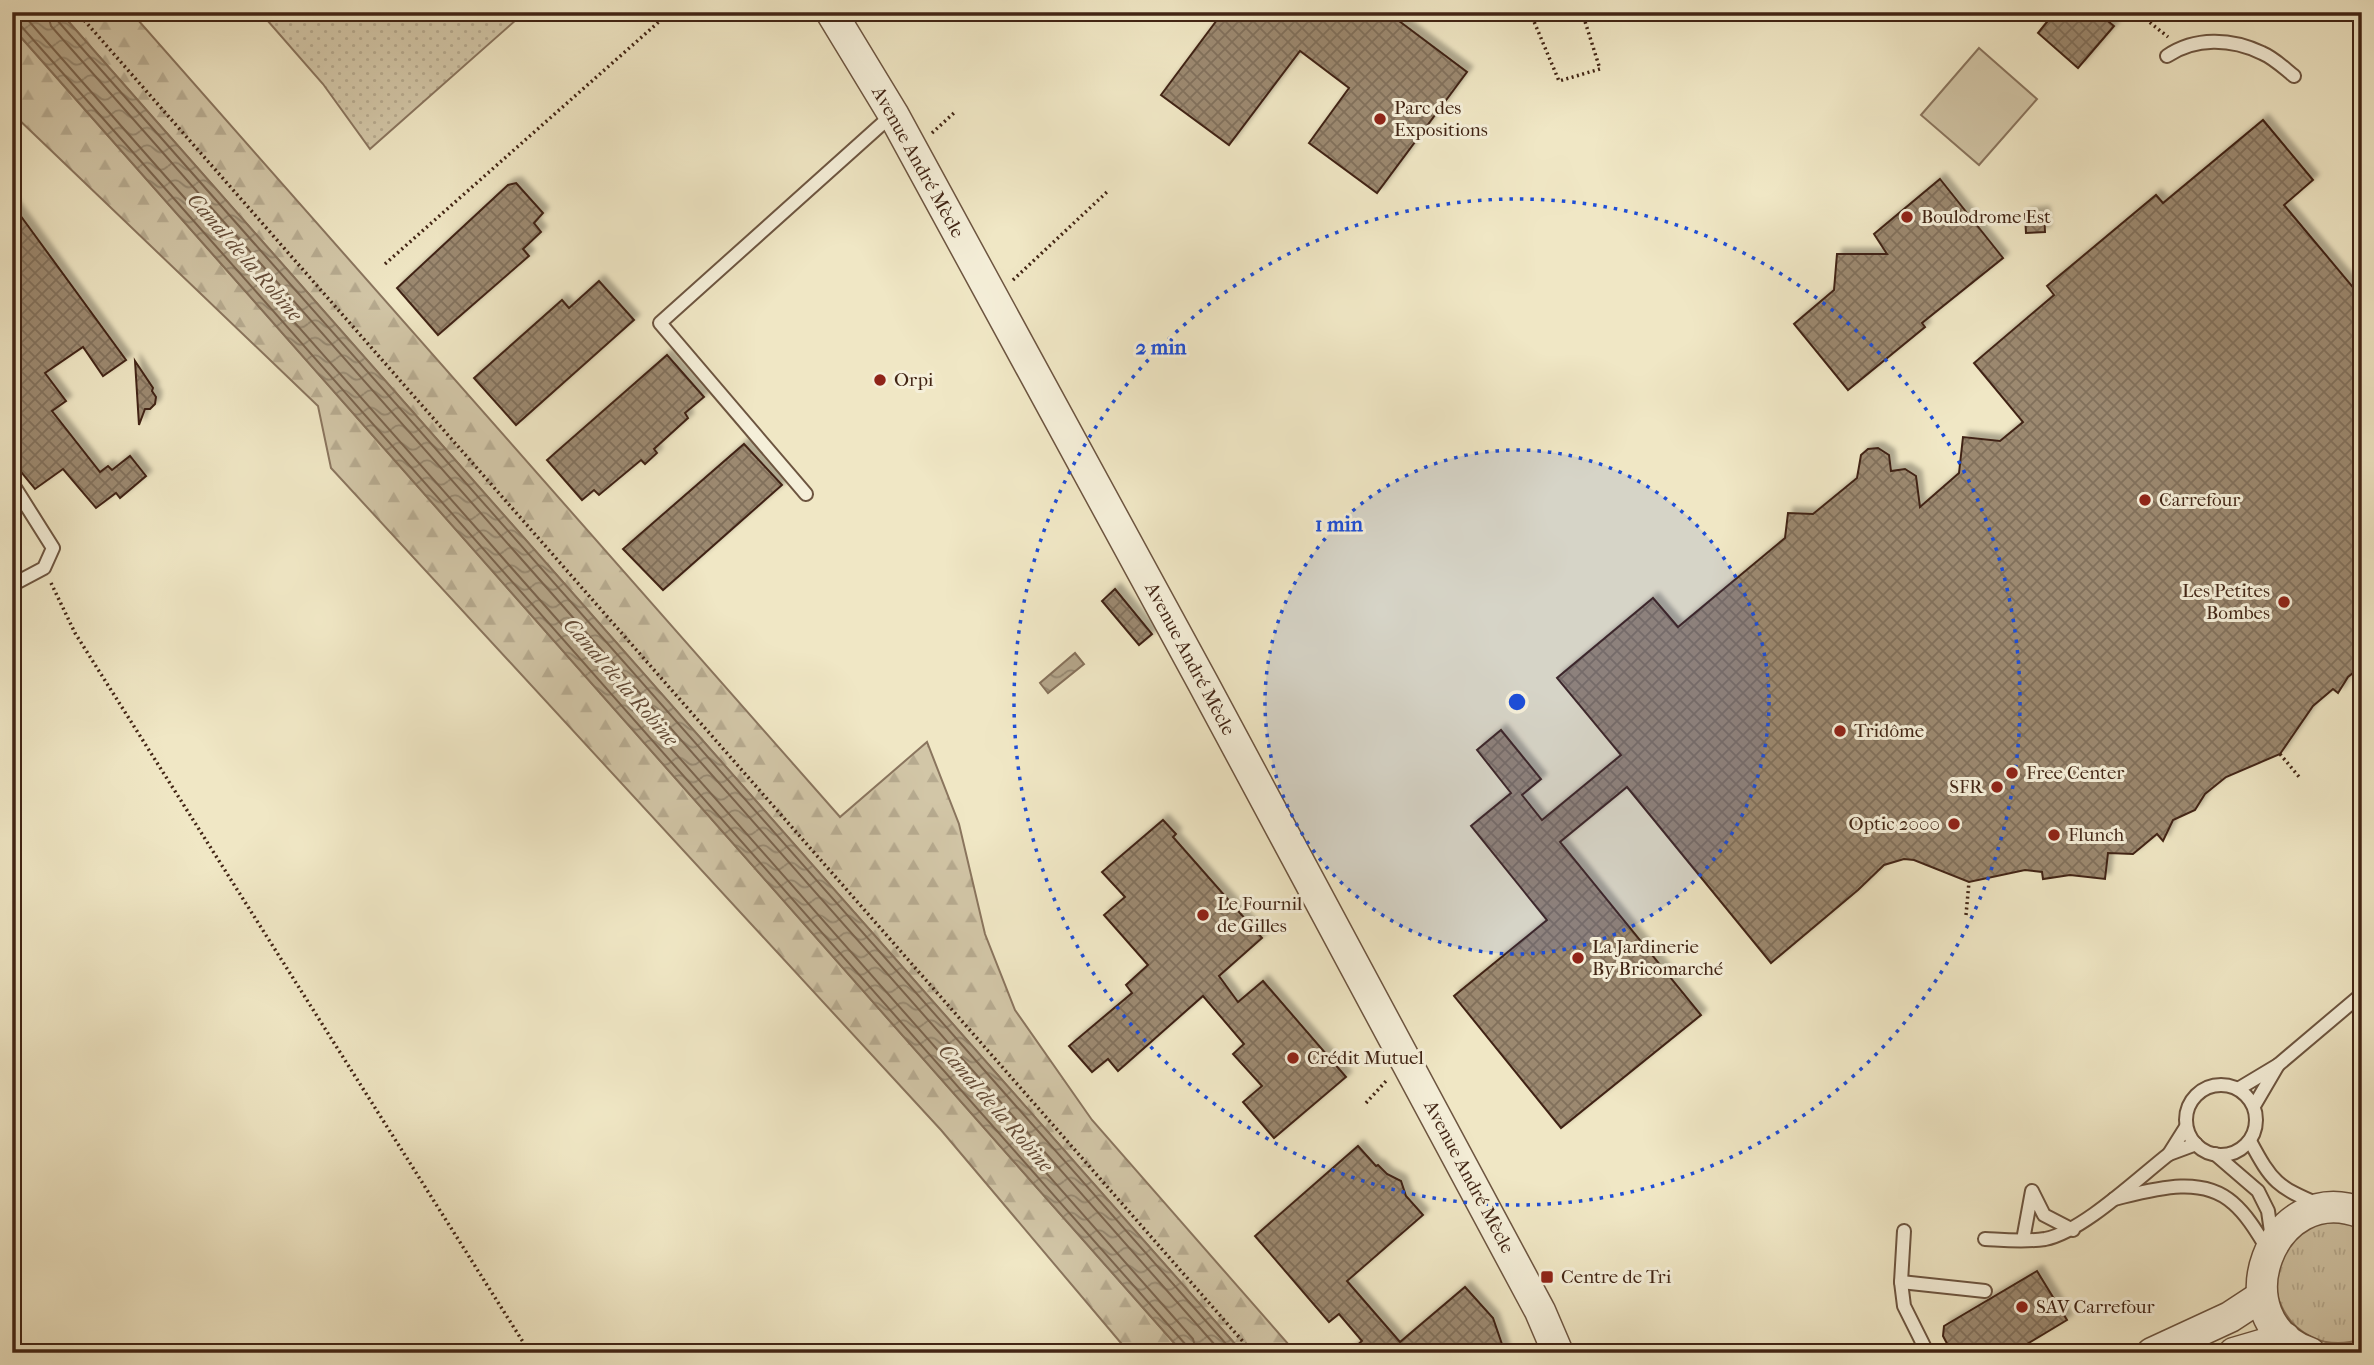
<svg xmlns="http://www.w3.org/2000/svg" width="2374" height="1365" viewBox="0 0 2374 1365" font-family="'IM FELL French Canon',serif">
  <defs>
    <pattern id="grass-tufts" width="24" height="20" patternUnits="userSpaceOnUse" patternTransform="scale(1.75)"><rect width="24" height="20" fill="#d2c6a7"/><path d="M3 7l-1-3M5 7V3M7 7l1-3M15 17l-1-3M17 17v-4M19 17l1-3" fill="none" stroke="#b6aa8f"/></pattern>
    <pattern id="forest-firs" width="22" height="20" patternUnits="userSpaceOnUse" patternTransform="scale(1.75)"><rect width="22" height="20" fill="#d2c6a7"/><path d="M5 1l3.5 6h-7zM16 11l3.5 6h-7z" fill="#b6aa8f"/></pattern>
    <pattern id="park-dots" width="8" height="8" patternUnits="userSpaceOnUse" patternTransform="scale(1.75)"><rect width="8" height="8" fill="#d2c6a7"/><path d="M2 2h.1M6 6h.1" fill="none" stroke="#b6aa8f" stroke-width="1.8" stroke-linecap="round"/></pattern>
    <pattern id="water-waves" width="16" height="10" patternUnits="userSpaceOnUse" patternTransform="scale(1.75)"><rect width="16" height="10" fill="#b4a589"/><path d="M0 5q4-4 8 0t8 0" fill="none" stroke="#94866f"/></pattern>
    <pattern id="building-cross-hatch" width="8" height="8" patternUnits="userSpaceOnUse" patternTransform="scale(1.75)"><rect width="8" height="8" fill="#9c8970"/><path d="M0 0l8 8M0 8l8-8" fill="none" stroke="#81705b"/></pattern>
    <filter id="shadow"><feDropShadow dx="5.5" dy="-5.5" stdDeviation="2" flood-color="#0004"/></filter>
  </defs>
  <rect width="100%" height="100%" fill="#f0e7c5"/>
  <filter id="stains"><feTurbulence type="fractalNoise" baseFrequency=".00286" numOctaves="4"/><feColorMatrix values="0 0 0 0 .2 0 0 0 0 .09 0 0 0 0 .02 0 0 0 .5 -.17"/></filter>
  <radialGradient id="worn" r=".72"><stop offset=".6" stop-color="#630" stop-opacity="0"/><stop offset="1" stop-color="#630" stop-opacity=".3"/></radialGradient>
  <!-- grass -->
  <path fill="url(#grass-tufts)" stroke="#8a755e" stroke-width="2" d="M 2340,1221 L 2362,1226 L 2362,1339 C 2284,1365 2239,1258 2313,1226 C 2321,1222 2332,1222 2340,1221 Z"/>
  <!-- forest -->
  <g fill="url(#forest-firs)" stroke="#8a755e" stroke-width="2">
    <path d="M 60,12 L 131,12 L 840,817 L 927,742 L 959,824 L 985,934 L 1015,1010 L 1092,1120 L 1296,1353 L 1243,1353 Z"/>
    <path d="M 12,27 L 1183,1353 L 1130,1353 L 1126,1349 L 941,1130 L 331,468 L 318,406 L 13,114 Z"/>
  </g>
  <!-- park -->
  <path fill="url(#park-dots)" stroke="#8a755e" stroke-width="2" d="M 260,12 L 375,12 L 380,19 L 388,12 L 525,12 L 370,149 L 323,84 Z"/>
  <!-- pitch -->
  <path fill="#d2c6a7" stroke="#8a755e" stroke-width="2" d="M 1979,48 L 2037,99 L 1979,165 L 1921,115 Z"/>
  <!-- water -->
  <g fill="url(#water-waves)" stroke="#86715a" stroke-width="2">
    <path d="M 12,12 L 60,12 L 1243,1353 L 1183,1353 L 12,27 Z"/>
    <path d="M 1075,653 L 1084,664 L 1048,693 L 1040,683 Z"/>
  </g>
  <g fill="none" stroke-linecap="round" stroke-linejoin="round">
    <!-- shore -->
    <g stroke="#7a644e" stroke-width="2">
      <path d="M 47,12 L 51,26 L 1222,1353"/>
      <path d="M 55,12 L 57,20 L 1234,1353"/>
      <path d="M 12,14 L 27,19 L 167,178 L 1193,1339 L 1197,1353"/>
      <path d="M 12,23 L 21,26 L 161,184 L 1186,1345 L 1188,1353"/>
    </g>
  </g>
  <!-- building -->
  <g fill="url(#building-cross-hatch)" stroke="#412414" stroke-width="2" filter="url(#shadow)">
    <path d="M 1223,12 L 1387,12 L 1467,72 L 1377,193 L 1309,143 L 1349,88 L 1300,51 L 1229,145 L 1161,95 Z"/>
    <path d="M 2055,12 L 2097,12 L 2114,26 L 2078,68 L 2038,33 Z"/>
    <path d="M 2263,120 L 2313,180 L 2284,205 L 2362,298 L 2362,666 L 2348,677 L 2338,693 L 2333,689 L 2313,706 L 2280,754 L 2226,777 L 2205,794 L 2195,810 L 2173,820 L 2163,841 L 2157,834 L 2133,854 L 2108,853 L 2105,879 L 2070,875 L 2043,879 L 2042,872 L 2025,870 L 1969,882 L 1914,860 L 1904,859 L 1884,865 L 1858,890 L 1771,963 L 1627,787 L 1560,842 L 1701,1015 L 1561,1128 L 1454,996 L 1547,920 L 1471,826 L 1511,793 L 1477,750 L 1501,730 L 1541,779 L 1522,795 L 1542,820 L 1621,755 L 1557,678 L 1653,598 L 1678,627 L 1785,538 L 1788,513 L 1813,514 L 1857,478 L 1861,455 L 1868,449 L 1878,448 L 1889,455 L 1891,471 L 1905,469 L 1916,476 L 1920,507 L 1959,473 L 1963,437 L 2000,441 L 2023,422 L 1974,363 L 2054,295 L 2047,286 L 2156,195 L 2163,203 Z"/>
    <path d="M 1940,179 L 2003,258 L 1922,323 L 1925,327 L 1848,390 L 1794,324 L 1834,290 L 1837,254 L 1887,254 L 1874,234 Z"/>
    <path d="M 516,183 L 543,213 L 534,223 L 541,232 L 523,249 L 529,256 L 438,335 L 397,288 L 508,185 Z"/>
    <path d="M 12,204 L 126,360 L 103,376 L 83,347 L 45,373 L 66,401 L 52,411 L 100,472 L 108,466 L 112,470 L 130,456 L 146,476 L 120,498 L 116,493 L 96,508 L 63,469 L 35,489 L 12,461 Z"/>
    <path d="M 2044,212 L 2045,232 L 2026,233 L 2025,214 Z"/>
    <path d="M 599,281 L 634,320 L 516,425 L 474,378 L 562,300 L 569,308 Z"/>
    <path d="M 667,355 L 704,397 L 685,413 L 688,418 L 654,449 L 657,453 L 645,464 L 641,460 L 599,495 L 594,490 L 582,500 L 547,460 Z"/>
    <path d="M 135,361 L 153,388 L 152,391 L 156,397 L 155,404 L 150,409 L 145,409 L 139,425 Z"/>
    <path d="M 744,444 L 782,485 L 663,590 L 623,549 Z"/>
    <path d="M 1115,589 L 1152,634 L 1139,645 L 1102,601 Z"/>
    <path d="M 1163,820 L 1176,834 L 1173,837 L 1262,938 L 1219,976 L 1238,1002 L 1263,981 L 1346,1077 L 1274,1138 L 1243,1102 L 1262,1086 L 1233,1054 L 1244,1044 L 1203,996 L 1118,1071 L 1108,1059 L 1092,1072 L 1069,1046 L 1132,993 L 1126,985 L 1148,965 L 1104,915 L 1125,897 L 1102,872 Z"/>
    <path d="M 1358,1146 L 1376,1166 L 1378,1165 L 1387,1174 L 1401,1181 L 1406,1196 L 1423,1215 L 1347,1281 L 1400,1342 L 1465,1287 L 1493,1318 L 1505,1353 L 1348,1353 L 1362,1341 L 1339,1314 L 1329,1322 L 1255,1236 Z"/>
    <path d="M 2037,1271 L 2067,1320 L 2012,1353 L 1952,1353 L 1943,1336 L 1944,1326 Z"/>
  </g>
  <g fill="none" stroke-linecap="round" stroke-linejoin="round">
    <defs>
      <g id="service">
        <path d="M 2167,56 C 2195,37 2231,38 2262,53 C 2274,58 2284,68 2294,76"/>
        <path d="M 12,483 L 53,548 L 44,568 L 12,585"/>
        <path d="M 806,494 L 660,323 L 893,114"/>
        <path d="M 2278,1065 L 2362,994"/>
        <circle cx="2221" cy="1120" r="35"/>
        <path d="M 2238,1089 L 2278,1065 L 2254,1106"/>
        <path d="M 2186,1127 L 2169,1154 L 2196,1144"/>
        <path d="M 2250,1141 C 2272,1182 2277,1187 2320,1205"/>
        <path d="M 2215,1154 L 2258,1191 L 2268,1211 L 2272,1239"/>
        <path d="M 2114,1199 C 2151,1190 2201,1174 2233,1203 C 2248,1216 2258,1234 2268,1250"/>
        <path d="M 1904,1231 L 1901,1282 L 1904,1306 L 1924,1346"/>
        <path d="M 1985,1239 C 2005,1240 2025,1242 2045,1239 C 2082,1232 2138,1178 2169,1154"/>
        <path d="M 2023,1240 L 2032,1191 L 2044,1215 L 2073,1230"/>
        <path d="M 1901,1282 L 1985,1291"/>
      </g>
      <g id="tertiary">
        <path d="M 831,12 L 893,114 L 1203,683 L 1540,1311 L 1558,1353"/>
        <path d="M 2152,1353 L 2230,1317 L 2262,1296"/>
        <path d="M 2234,1353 L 2285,1338"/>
        <path d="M 2310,1353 C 2218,1321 2271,1177 2362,1213"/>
      </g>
    </defs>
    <!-- service casing -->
    <use href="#service" stroke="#6d5540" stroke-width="16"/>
    <!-- tertiary casing -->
    <use href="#tertiary" stroke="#6d5540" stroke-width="33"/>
    <!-- path -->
    <g stroke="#412414" stroke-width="3.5" stroke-dasharray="2 3.5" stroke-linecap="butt">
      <path d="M 77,12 L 1253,1353"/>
      <path d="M 1530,12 L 1559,81 L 1600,69 L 1582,12"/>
      <path d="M 2137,12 L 2168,37"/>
      <path d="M 932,133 L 955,112"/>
      <path d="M 385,264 L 670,12"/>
      <path d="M 1013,280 L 1108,191"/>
      <path d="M 51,583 L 75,633 L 530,1353"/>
      <path d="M 2280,754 L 2300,778"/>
      <path d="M 1966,915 L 1969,882"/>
      <path d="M 1366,1103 L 1387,1080"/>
    </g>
    <!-- service -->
    <use href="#service" stroke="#f5efd9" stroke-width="12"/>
    <!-- tertiary -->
    <use href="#tertiary" stroke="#f5efd9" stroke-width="30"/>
  </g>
  <!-- distance rings -->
  <circle cx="1517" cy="702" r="252" fill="#1d4ed8" fill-opacity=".12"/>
  <g fill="none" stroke="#1d4ed8" stroke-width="3.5" stroke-dasharray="3.5 7">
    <circle cx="1517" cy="702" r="252"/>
    <circle cx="1517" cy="702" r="503"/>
  </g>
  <!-- markers -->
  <g fill="#8f2418" stroke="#f5efd9" stroke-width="2.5">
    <circle cx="1380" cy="119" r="7"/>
    <circle cx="1907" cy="217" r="7"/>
    <circle cx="880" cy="380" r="7"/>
    <circle cx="2145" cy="500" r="7"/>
    <circle cx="2284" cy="602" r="7"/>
    <circle cx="1840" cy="731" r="7"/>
    <circle cx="2012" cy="773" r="7"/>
    <circle cx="1997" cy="787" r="7"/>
    <circle cx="1954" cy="824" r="7"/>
    <circle cx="2054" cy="835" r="7"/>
    <circle cx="1203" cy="915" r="7"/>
    <circle cx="1578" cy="958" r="7"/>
    <circle cx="1293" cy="1058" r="7"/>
    <rect x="1540" y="1270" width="14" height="14" rx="3.5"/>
    <circle cx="2022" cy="1307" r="7"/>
  </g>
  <g text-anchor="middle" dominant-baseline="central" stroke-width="6" stroke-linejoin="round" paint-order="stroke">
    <!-- poi labels -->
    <g font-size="19" fill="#412414" stroke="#f5efd9" text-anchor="start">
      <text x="1394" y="108">Parc des<tspan x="1394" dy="22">Expositions</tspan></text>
      <text x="1921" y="217">Boulodrome Est</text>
      <text x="894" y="380">Orpi</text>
      <text x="2159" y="500">Carrefour</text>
      <text x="2270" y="591" text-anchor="end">Les Petites<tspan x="2270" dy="22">Bombes</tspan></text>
      <text x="1854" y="731">Tridôme</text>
      <text x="2026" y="773">Free Center</text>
      <text x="1983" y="787" text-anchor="end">SFR</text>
      <text x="1940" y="824" text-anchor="end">Optic 2000</text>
      <text x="2068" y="835">Flunch</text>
      <text x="1217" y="904">Le Fournil<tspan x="1217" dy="22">de Gilles</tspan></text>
      <text x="1592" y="947">La Jardinerie<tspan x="1592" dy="22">By Bricomarché</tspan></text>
      <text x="1307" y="1058">Crédit Mutuel</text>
      <text x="1561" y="1277">Centre de Tri</text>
      <text x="2036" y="1307">SAV Carrefour</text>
    </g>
    <!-- street labels -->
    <g font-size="19" fill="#412414" stroke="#f5efd9">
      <text transform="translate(918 162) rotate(61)">Avenue André Mècle</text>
      <text transform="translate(1190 659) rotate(62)">Avenue André Mècle</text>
      <text transform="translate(1469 1177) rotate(62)">Avenue André Mècle</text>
    </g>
    <!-- water labels -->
    <g font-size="21" font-style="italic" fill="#644b37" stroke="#f5efd9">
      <text transform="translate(245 257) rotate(49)">Canal de la Robine</text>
      <text transform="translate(621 682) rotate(49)">Canal de la Robine</text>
      <text transform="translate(996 1108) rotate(49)">Canal de la Robine</text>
    </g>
  </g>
  <circle cx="1517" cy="702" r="10" fill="#1d4ed8" stroke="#f5efd9" stroke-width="3.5"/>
  <g font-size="21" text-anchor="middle" font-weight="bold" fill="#1d4ed8" stroke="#f5efd9" stroke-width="6" stroke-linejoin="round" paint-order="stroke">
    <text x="1161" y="354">2 min</text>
    <text x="1339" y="531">1 min</text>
  </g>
  <!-- margin -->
  <rect width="2374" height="1365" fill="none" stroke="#f0e7c5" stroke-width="42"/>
  <rect x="14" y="14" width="2346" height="1337" fill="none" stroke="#412414" stroke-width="3.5"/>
  <rect x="21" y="21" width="2332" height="1323" fill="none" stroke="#412414" stroke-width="2"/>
  <rect width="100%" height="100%" filter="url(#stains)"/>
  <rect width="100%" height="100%" fill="url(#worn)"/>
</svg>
